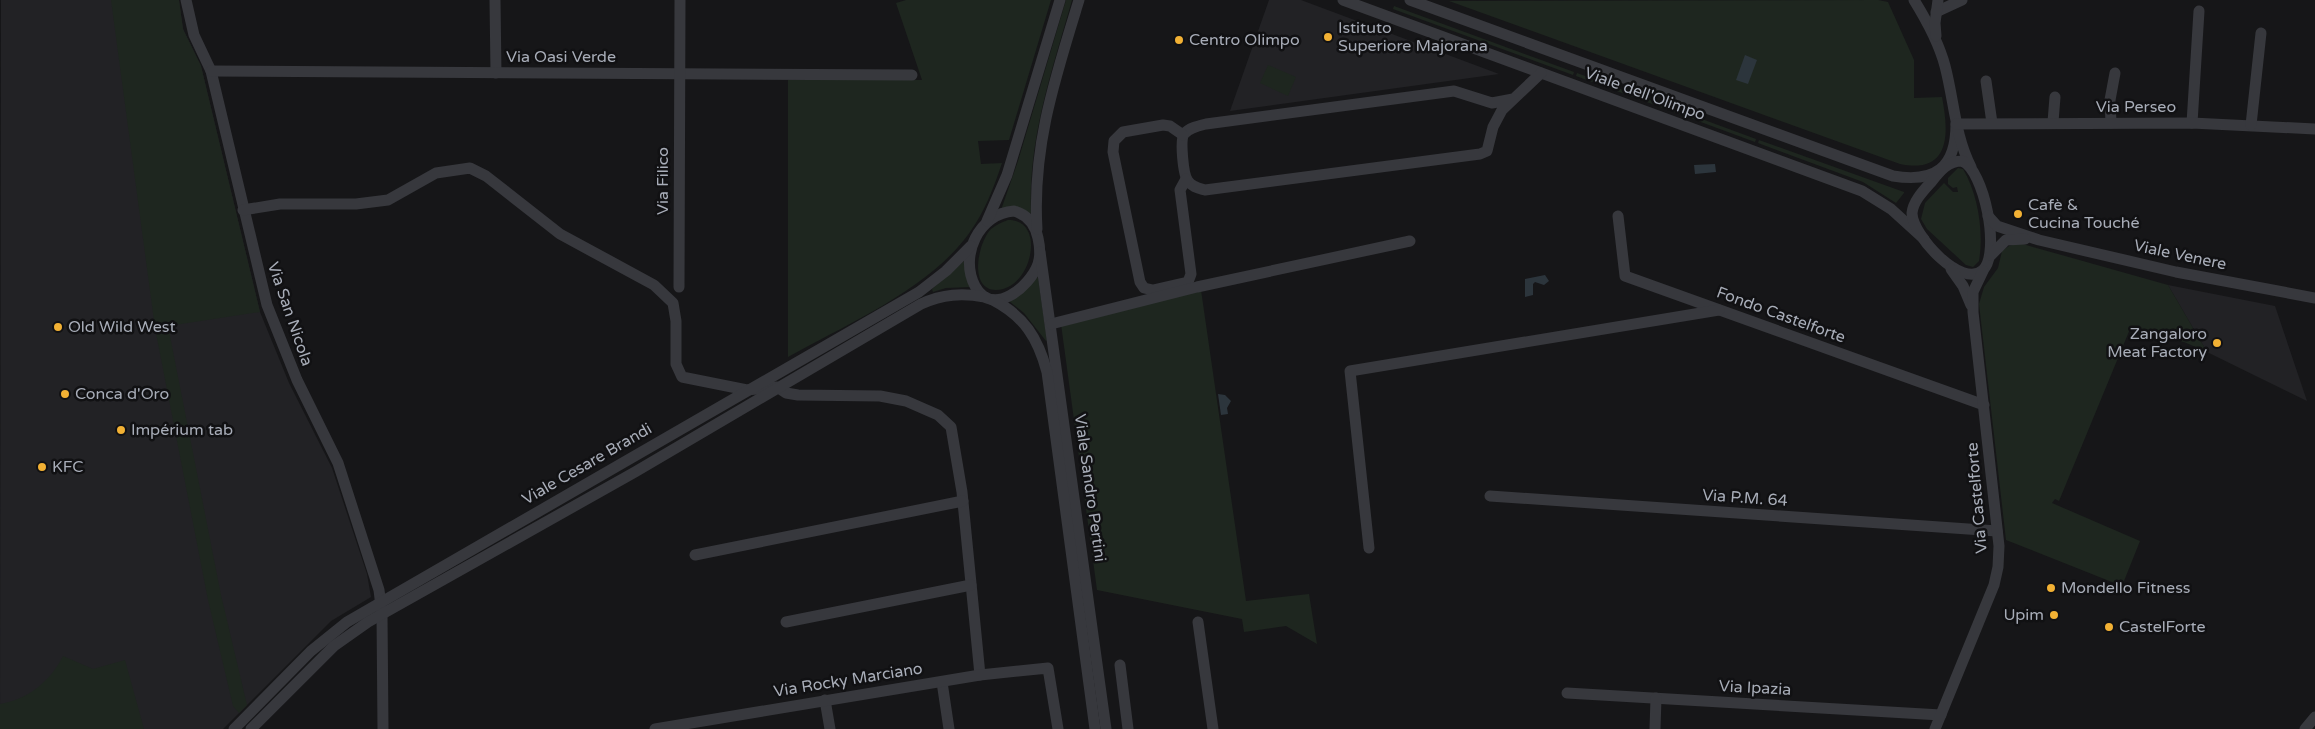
<svg xmlns="http://www.w3.org/2000/svg" width="2315" height="729" viewBox="0 0 2315 729" font-family="'Varela Round',sans-serif">
  <rect width="100%" height="100%" fill="#161618"/>
  <!-- built -->
  <g fill="#222225">
    <path d="M 1,0 L 179,0 L 183,29 L 201,66 L 260,312 L 289,383 L 332,468 L 367,574 L 371,597 L 331,621 L 223,729 L 0,729 Z"/>
    <path d="M 1269,0 L 1301,0 L 1499,74 L 1230,111 Z"/>
    <path d="M 2168,285 L 2275,306 L 2307,401 L 2207,352 Z"/>
  </g>
  <!-- green -->
  <g fill="#1e261f">
    <path d="M 111,0 L 179,0 L 183,29 L 201,66 L 260,312 L 168,326 L 221,595 L 247,705 L 239,713 L 233,706 L 208,600 L 155,328 Z"/>
    <path d="M 906,0 L 1051,0 L 1009,140 L 978,141 L 981,164 L 1002,163 C 994,187 985,211 970,232 C 930,289 847,324 788,357 L 788,80 L 922,80 L 896,3 Z"/>
    <path d="M 1066,0 L 1072,0 C 1052,71 1028,138 1031,213 L 1001,210 L 1018,161 Z"/>
    <path d="M 1878,0 L 1888,2 L 1914,60 L 1914,98 L 1942,97 C 1949,133 1951,174 1900,164 L 1449,1 Z"/>
    <path d="M 1394,6 L 1574,72 L 1573,75 L 1393,9 Z"/>
    <path d="M 1268,65 L 1296,77 L 1288,96 L 1260,83 Z"/>
    <path d="M 1577,73 L 1756,139 L 1755,142 L 1576,76 Z"/>
    <path d="M 1759,140 L 1904,192 L 1904,193 L 1896,203 L 1863,182 L 1758,143 Z"/>
    <path d="M 1958,168 L 1963,169 C 1978,194 1984,232 1979,261 L 1973,267 L 1966,265 L 1927,229 L 1921,219 L 1925,203 L 1944,183 L 1953,192 L 1958,192 L 1957,187 L 1953,188 L 1948,184 L 1948,178 Z"/>
    <path d="M 1008,220 C 1047,219 1032,290 996,290 C 968,290 978,242 991,229 C 996,225 1002,222 1008,220 Z"/>
    <path d="M 2019,243 L 2168,285 L 2207,352 L 2184,342 L 2130,329 L 2059,501 L 2055,499 L 2052,503 L 2140,541 L 2122,586 L 2006,540 L 1979,304 L 1984,287 L 1998,268 L 2002,251 L 2009,246 Z"/>
    <path d="M 964,261 L 971,287 L 946,288 L 933,292 L 932,289 Z"/>
    <path d="M 1038,277 L 1047,340 L 1046,341 L 1024,313 L 1009,301 Z"/>
    <path d="M 1201,290 L 1246,601 L 1309,594 L 1317,644 L 1286,626 L 1244,632 L 1242,619 L 1097,590 L 1061,324 Z"/>
    <path d="M 63,656 L 93,669 L 125,660 L 144,729 L 0,729 L 0,704 C 27,700 51,681 63,656 Z"/>
  </g>
  <!-- water -->
  <g fill="#2c353c">
    <path d="M 1745,55 L 1757,60 L 1748,84 L 1736,80 Z"/>
    <path d="M 1715,164 L 1716,172 L 1695,174 L 1694,165 Z"/>
    <path d="M 1545,275 L 1549,281 L 1544,285 L 1535,282 L 1533,284 L 1533,295 L 1525,297 L 1525,279 Z"/>
    <path d="M 1218,394 L 1225,395 L 1231,401 L 1227,408 L 1228,414 L 1221,415 Z"/>
  </g>
  <g fill="none" stroke-linecap="round" stroke-linejoin="round">
    <!-- minor -->
    <g stroke="#37383d" stroke-width="11">
      <path d="M 186,0 L 194,35 L 211,71 L 267,305 L 297,380 L 338,463 L 379,590 L 382,614 L 383,729"/>
      <path d="M 495,0 L 496,73"/>
      <path d="M 1343,0 L 1862,191 L 1891,209 L 1924,239"/>
      <path d="M 1410,0 L 1893,176 C 1935,183 1956,168 1956,124"/>
      <path d="M 1914,0 C 1927,21 1939,43 1945,66 C 1954,100 1955,136 1971,167"/>
      <path d="M 1936,12 L 1962,0"/>
      <path d="M 1936,36 L 1935,23 L 1938,0"/>
      <path d="M 211,71 L 912,75"/>
      <path d="M 1986,81 L 1992,123"/>
      <path d="M 1513,99 L 1492,103 L 1454,91 L 1206,124 C 1198,126 1189,128 1184,134 C 1180,140 1183,175 1188,181 C 1192,187 1198,188 1205,190 L 1480,154 L 1487,151 L 1493,127 L 1502,110 L 1541,73"/>
      <path d="M 2053,122 L 2055,97"/>
      <path d="M 2111,123 L 2110,100 L 2115,73"/>
      <path d="M 2192,123 L 2199,11"/>
      <path d="M 1956,124 L 2192,123 L 2315,129"/>
      <path d="M 2251,125 L 2261,33"/>
      <path d="M 1183,135 L 1170,126 L 1163,125 L 1123,132 L 1114,141 L 1113,152 L 1140,282 L 1144,288 L 1153,290 L 1188,282 L 1191,274 L 1180,190 L 1186,179"/>
      <path d="M 1962,161 C 1984,169 2001,253 1983,270 C 1962,290 1912,235 1912,213 C 1913,201 1924,190 1932,181 C 1940,171 1948,161 1962,161 Z"/>
      <path d="M 243,210 L 280,204 L 356,204 L 388,200 L 436,173 L 470,168 L 486,176 L 560,234 L 654,285 L 673,303 L 676,321 L 676,364 L 682,377 L 747,390 L 777,387 L 786,393 L 798,395 L 880,396 L 906,401 L 938,415 L 951,427 L 962,492 L 980,675"/>
      <path d="M 1014,211 C 1028,215 1035,224 1038,238 C 1040,247 1041,255 1038,264 C 1030,287 992,318 975,286 C 959,256 979,213 1014,211 Z"/>
      <path d="M 1618,216 L 1625,276 L 1984,405"/>
      <path d="M 1988,216 L 1997,226 L 2039,240 L 2176,272 L 2315,298"/>
      <path d="M 987,221 L 1007,175 L 1060,0"/>
      <path d="M 1037,229 C 1032,147 1055,78 1079,0"/>
      <path d="M 1040,252 L 1106,729"/>
      <path d="M 1991,255 L 2006,240 L 2025,239"/>
      <path d="M 1951,269 L 1963,286 L 1971,305"/>
      <path d="M 679,287 L 680,0"/>
      <path d="M 993,300 C 1024,316 1038,338 1047,372 L 1095,729"/>
      <path d="M 1051,324 L 1197,287 L 1410,241"/>
      <path d="M 1490,496 L 1997,531"/>
      <path d="M 1369,548 L 1350,371 L 1719,310"/>
      <path d="M 695,555 L 963,501"/>
      <path d="M 786,622 L 971,585"/>
      <path d="M 1198,622 L 1213,729"/>
      <path d="M 1120,665 L 1128,729"/>
      <path d="M 942,682 L 949,729"/>
      <path d="M 1567,693 L 1941,715"/>
      <path d="M 825,700 L 830,729"/>
      <path d="M 234,729 L 311,651 L 347,622 L 919,292 L 946,271 L 971,246"/>
      <path d="M 251,729 L 334,646 L 368,622 L 635,472 L 921,304 C 943,294 962,293 985,297"/>
      <path d="M 655,729 L 980,675 L 1048,668 L 1058,729"/>
      <path d="M 1655,729 L 1656,698"/>
      <path d="M 1935,729 L 1994,585 L 1998,567 L 1999,546 L 1973,312 L 1973,292 L 1983,271"/>
      <path d="M 2305,729 L 2315,717"/>
    </g>
  </g>
  <!-- markers -->
  <g fill="#f2b134" stroke="#111113" stroke-width="2">
    <circle cx="1328" cy="37" r="5"/>
    <circle cx="1179" cy="40" r="5"/>
    <circle cx="2018" cy="214" r="5"/>
    <circle cx="58" cy="327" r="5"/>
    <circle cx="2217" cy="343" r="5"/>
    <circle cx="65" cy="394" r="5"/>
    <circle cx="121" cy="430" r="5"/>
    <circle cx="42" cy="467" r="5"/>
    <circle cx="2051" cy="588" r="5"/>
    <circle cx="2054" cy="615" r="5"/>
    <circle cx="2109" cy="627" r="5"/>
  </g>
  <g text-anchor="middle" dominant-baseline="central" stroke-width="5" stroke-linejoin="round" paint-order="stroke">
    <!-- poi labels -->
    <g font-size="16" fill="#a8adb8" stroke="#111113" text-anchor="start">
      <text x="1338" y="28">Istituto<tspan x="1338" dy="18">Superiore Majorana</tspan></text>
      <text x="1189" y="40">Centro Olimpo</text>
      <text x="2028" y="205">Cafè &amp;<tspan x="2028" dy="18">Cucina Touché</tspan></text>
      <text x="68" y="327">Old Wild West</text>
      <text x="2207" y="334" text-anchor="end">Zangaloro<tspan x="2207" dy="18">Meat Factory</tspan></text>
      <text x="75" y="394">Conca d'Oro</text>
      <text x="131" y="430">Impérium tab</text>
      <text x="52" y="467">KFC</text>
      <text x="2061" y="588">Mondello Fitness</text>
      <text x="2044" y="615" text-anchor="end">Upim</text>
      <text x="2119" y="627">CastelForte</text>
    </g>
    <!-- street labels -->
    <g font-size="16" fill="#a8adb8" stroke="#111113">
      <text x="561" y="57">Via Oasi Verde</text>
      <text transform="translate(1645 94) rotate(20)">Viale dell'Olimpo</text>
      <text x="2136" y="107">Via Perseo</text>
      <text transform="translate(663 181) rotate(-90)">Via Filico</text>
      <text transform="translate(2180 255) rotate(12)">Viale Venere</text>
      <text transform="translate(290 314) rotate(71)">Via San Nicola</text>
      <text transform="translate(1781 315) rotate(20)">Fondo Castelforte</text>
      <text transform="translate(587 464) rotate(-30)">Viale Cesare Brandi</text>
      <text transform="translate(1090 488) rotate(82)">Viale Sandro Pertini</text>
      <text transform="translate(1745 498) rotate(4)">Via P.M. 64</text>
      <text transform="translate(1977 498) rotate(-95)">Via Castelforte</text>
      <text transform="translate(848 680) rotate(-9)">Via Rocky Marciano</text>
      <text transform="translate(1755 688) rotate(3)">Via Ipazia</text>
    </g>
  </g>
</svg>
